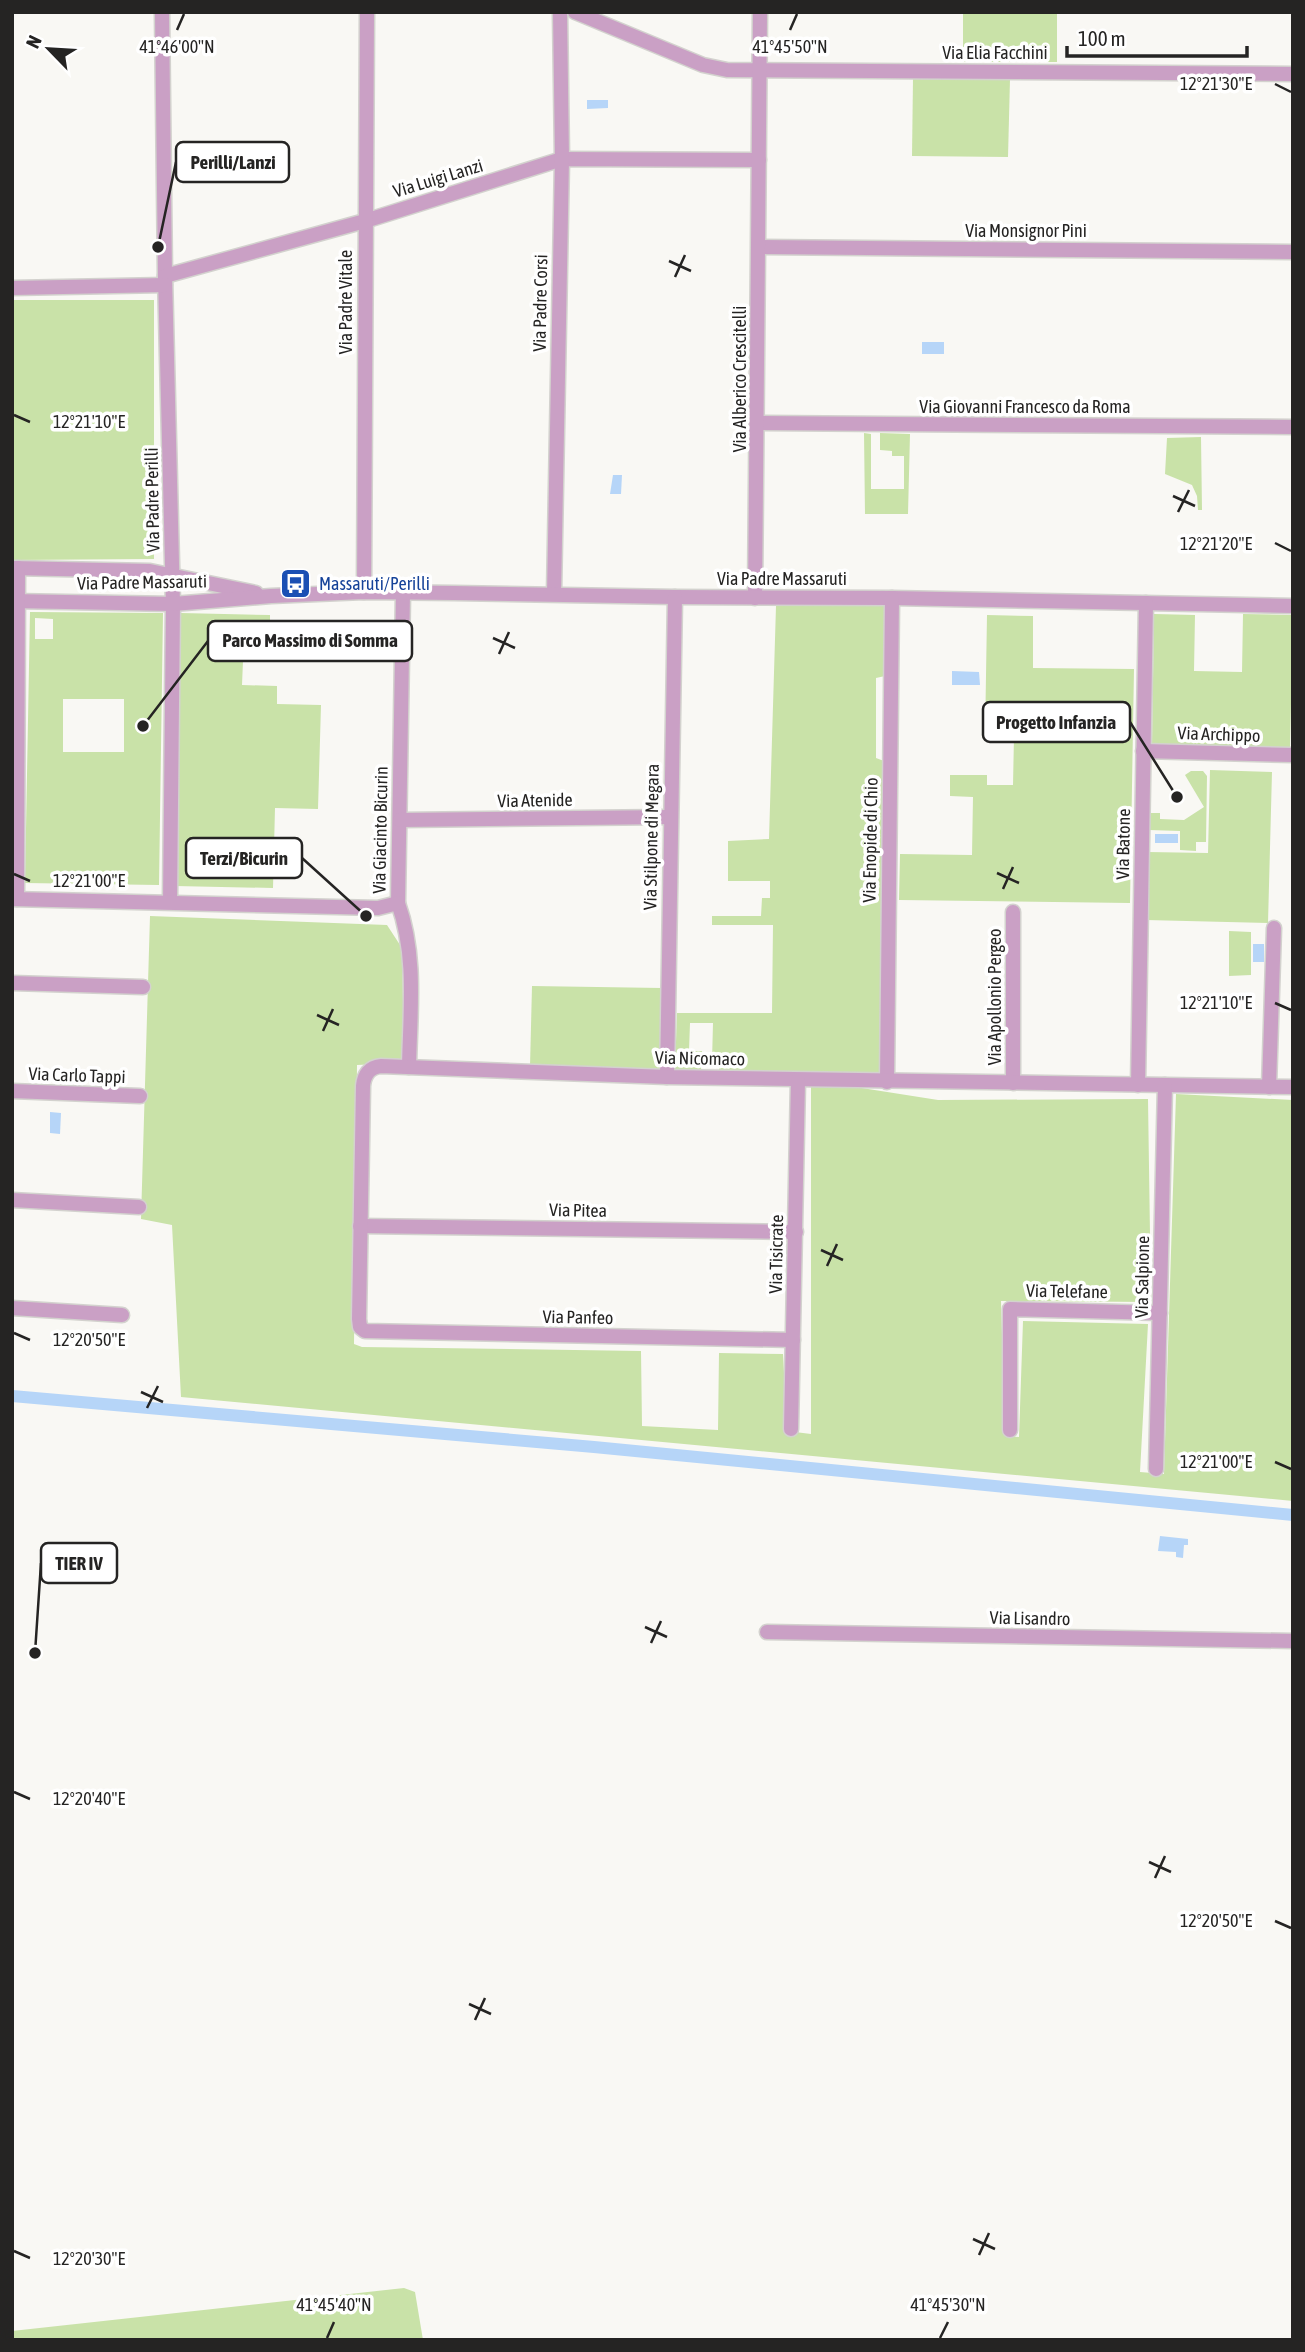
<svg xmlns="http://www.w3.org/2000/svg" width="1305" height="2352" viewBox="0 0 1305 2352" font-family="'Asap Condensed',sans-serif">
  <rect width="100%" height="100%" fill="#f9f8f4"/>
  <!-- green -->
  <g fill="#c9e2a8" fill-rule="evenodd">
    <rect x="963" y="12" width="94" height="50"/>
    <path d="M 913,78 L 1010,79 L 1008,157 L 912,156 Z"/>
    <path d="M 12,300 L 154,300 L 154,559 L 12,560 Z"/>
    <path d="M 864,433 L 871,434 L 871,489 L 904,489 L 904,456 L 892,456 L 892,451 L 880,450 L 880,433 L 910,434 L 908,514 L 865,514 Z"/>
    <path d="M 1201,437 L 1202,510 L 1198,510 L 1197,496 L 1192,485 L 1165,474 L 1167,438 Z"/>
    <path d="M 887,605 L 885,676 L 876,678 L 876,758 L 884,761 L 879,1075 L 719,1070 L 719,1062 L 712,1061 L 713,1023 L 690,1023 L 689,1051 L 702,1051 L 701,1070 L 675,1070 L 677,1013 L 772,1013 L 773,925 L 712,925 L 712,916 L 761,916 L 762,898 L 770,898 L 770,881 L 728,881 L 728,841 L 769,839 L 776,606 Z"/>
    <path d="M 30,612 L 163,613 L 159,885 L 25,883 ZM 35,618 L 53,619 L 53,639 L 35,639 ZM 63,699 L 124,699 L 124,752 L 63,752 Z"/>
    <path d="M 181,613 L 270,615 L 270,623 L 243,661 L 242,685 L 277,686 L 277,704 L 321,705 L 318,809 L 275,808 L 273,888 L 175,886 Z"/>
    <path d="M 1154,614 L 1195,615 L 1194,671 L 1242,672 L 1243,614 L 1293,615 L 1290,748 L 1152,745 Z"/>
    <path d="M 987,615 L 1033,616 L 1033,668 L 1134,669 L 1130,903 L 899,900 L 900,854 L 972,855 L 973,797 L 950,796 L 950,775 L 987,775 L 987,785 L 1013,785 L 1014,736 L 985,736 Z"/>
    <path d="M 1210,770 L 1272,772 L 1268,923 L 1146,920 L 1148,852 L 1208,853 Z"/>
    <path d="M 1191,771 L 1203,771 L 1207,776 L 1206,842 L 1196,842 L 1196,851 L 1180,850 L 1180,831 L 1149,830 L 1149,813 L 1160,813 L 1160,819 L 1184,820 L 1204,807 L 1185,775 Z"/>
    <path d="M 150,916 L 387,925 L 402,948 L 404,1056 L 400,1063 L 357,1065 L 354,1344 L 362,1347 L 641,1351 L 642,1426 L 718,1430 L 719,1353 L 783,1354 L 787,1431 L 811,1434 L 811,1080 L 938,1100 L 1148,1099 L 1151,1302 L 1001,1301 L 1005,1436 L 1019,1437 L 1023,1321 L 1148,1324 L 1140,1472 L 1164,1474 L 1176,1094 L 1293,1100 L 1293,1501 L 181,1397 L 172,1225 L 141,1219 Z"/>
    <path d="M 1229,931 L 1251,932 L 1251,975 L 1229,976 Z"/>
    <path d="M 532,986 L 662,988 L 660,1069 L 530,1067 Z"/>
    <path d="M 404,2288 L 415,2292 L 423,2340 L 12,2340 L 12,2331 Z"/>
  </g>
  <!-- water -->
  <g fill="#b6d5f8">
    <path d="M 587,100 L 608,100 L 608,108 L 587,109 Z"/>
    <rect x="922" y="342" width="22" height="12"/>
    <path d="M 613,475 L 622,475 L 621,494 L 610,494 Z"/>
    <path d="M 952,671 L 979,672 L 980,685 L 952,685 Z"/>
    <rect x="1155" y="834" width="23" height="9"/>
    <rect x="1253" y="944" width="11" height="18"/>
    <path d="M 50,1112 L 61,1113 L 60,1134 L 50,1133 Z"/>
    <path d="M 1160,1536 L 1188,1539 L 1188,1545 L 1184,1545 L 1183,1558 L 1176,1557 L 1176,1552 L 1158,1551 Z"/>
  </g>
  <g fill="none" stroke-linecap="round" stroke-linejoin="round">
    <!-- canal -->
    <path stroke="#b6d5f8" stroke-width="12" d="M 12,1396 L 594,1447 L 1293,1515"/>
    <defs>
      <g id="street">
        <path d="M 162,12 L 165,276 L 173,604 L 170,902"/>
        <path d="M 575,12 L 703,65 L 727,70 L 1293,74"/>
        <path d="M 759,247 L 1293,252"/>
        <path d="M 165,276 L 365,221 L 562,159 L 759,160"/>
        <path d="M 12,288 L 165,285"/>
        <path d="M 758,423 L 1293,427"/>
        <path d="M 12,568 L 150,571 L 256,593"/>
        <path d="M 364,592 L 367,12"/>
        <path d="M 403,593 L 398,903 C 417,956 410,1012 409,1067"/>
        <path d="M 554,594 L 562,159 L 560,12"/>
        <path d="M 755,598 L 760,12"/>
        <path d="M 12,601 L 173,604 L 271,596 L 364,592 L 454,593 L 675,597 L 892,598 L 1293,606"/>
        <path d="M 1143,751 L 1293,755"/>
        <path d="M 400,820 L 670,817"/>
        <path d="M 12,899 L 378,908 L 398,903"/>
        <path d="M 17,899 L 18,568"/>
        <path d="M 1013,912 L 1013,1083"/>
        <path d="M 12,983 L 143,987"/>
        <path d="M 667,1077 L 675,597"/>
        <path d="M 887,1082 L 892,598"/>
        <path d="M 1138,1085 L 1146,603"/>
        <path d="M 1269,1087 L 1274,928"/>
        <path d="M 12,1091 L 140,1096"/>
        <path d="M 12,1200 L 139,1207"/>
        <path d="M 360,1226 L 796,1232"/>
        <path d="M 12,1308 L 122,1315"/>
        <path d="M 793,1340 L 365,1331 L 360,1327 L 359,1319 L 363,1086 C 364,1075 369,1067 381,1066 L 667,1077 L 1293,1087"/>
        <path d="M 791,1429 L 798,1080"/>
        <path d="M 1010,1430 L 1010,1309 L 1160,1313"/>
        <path d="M 1156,1469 L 1165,1085"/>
        <path d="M 767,1632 L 1293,1641"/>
      </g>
    </defs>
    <!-- street casing -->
    <use href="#street" stroke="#d3d2ce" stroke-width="17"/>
    <!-- street -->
    <use href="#street" stroke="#caa0c5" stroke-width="14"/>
  </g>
  <!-- ticks -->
  <path fill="none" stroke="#252423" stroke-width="2.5" d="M 177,30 L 184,14M 790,30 L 797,14M 1275,84 L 1291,92M 669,261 L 691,271M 675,277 L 685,255M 14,415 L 30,422M 1173,496 L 1195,506M 1178,512 L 1189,490M 1275,543 L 1291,551M 493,638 L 515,648M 499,654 L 509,632M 997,873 L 1019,883M 14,874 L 30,881M 1003,889 L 1013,867M 1275,1003 L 1291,1010M 317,1015 L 339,1025M 323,1031 L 333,1009M 821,1250 L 843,1260M 827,1266 L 837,1244M 14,1333 L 30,1340M 141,1392 L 163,1402M 147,1408 L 158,1386M 1275,1462 L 1291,1469M 645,1627 L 667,1637M 651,1643 L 661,1621M 14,1792 L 30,1799M 1149,1862 L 1171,1872M 1155,1878 L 1165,1856M 1275,1921 L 1291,1928M 469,2004 L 491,2014M 475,2020 L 485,1998M 973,2239 L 995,2249M 14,2251 L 30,2258M 979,2255 L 989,2233M 327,2338 L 334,2322M 940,2338 L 948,2322"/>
  <!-- icons -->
  <defs>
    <symbol id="bus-square" viewBox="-11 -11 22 22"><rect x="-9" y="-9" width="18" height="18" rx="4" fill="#1a4fb4" stroke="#fff"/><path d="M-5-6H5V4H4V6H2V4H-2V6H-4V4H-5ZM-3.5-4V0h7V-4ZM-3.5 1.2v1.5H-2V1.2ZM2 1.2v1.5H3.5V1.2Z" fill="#fff"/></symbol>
  </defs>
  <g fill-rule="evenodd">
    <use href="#bus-square" x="278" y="566" width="35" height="35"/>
  </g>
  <g text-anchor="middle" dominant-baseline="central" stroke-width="7" stroke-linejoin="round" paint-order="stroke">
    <!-- street labels -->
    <g font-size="18" fill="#252423" stroke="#fff">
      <text x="995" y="52">Via Elia Facchini</text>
      <text transform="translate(438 178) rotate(-17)">Via Luigi Lanzi</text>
      <text x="1026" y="230">Via Monsignor Pini</text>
      <text transform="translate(345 302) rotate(-90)">Via Padre Vitale</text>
      <text transform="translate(540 303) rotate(-89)">Via Padre Corsi</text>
      <text transform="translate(739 379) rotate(-90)">Via Alberico Crescitelli</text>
      <text x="1025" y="406">Via Giovanni Francesco da Roma</text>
      <text transform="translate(152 500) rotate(-91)">Via Padre Perilli</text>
      <text x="782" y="578">Via Padre Massaruti</text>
      <text transform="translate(142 582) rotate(-1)">Via Padre Massaruti</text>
      <text transform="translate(1219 734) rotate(2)">Via Archippo</text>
      <text transform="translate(535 800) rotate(-1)">Via Atenide</text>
      <text transform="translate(380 830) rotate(-89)">Via Giacinto Bicurin</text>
      <text transform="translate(651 837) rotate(-89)">Via Stilpone di Megara</text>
      <text transform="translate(870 840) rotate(-89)">Via Enopide di Chio</text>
      <text transform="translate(1123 844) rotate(-89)">Via Batone</text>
      <text transform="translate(994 997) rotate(-90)">Via Apollonio Pergeo</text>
      <text transform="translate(700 1058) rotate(1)">Via Nicomaco</text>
      <text transform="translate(77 1075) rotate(2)">Via Carlo Tappi</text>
      <text transform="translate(578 1210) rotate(1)">Via Pitea</text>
      <text transform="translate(776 1254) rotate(-89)">Via Tisicrate</text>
      <text transform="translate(1142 1277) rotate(-89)">Via Salpione</text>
      <text transform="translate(1067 1291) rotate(1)">Via Telefane</text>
      <text transform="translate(578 1317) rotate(1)">Via Panfeo</text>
      <text transform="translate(1030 1618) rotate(1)">Via Lisandro</text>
    </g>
    <!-- transit labels -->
    <g font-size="18" fill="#164399" stroke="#fff" text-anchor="start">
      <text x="319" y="583">Massaruti/Perilli</text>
    </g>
  </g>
  <g font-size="18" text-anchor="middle" fill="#252423" stroke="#fff" stroke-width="7" stroke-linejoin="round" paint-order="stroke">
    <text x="177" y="53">41°46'00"N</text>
    <text x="790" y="53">41°45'50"N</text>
    <text x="1216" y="90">12°21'30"E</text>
    <text x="89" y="428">12°21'10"E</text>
    <text x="1216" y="550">12°21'20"E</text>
    <text x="89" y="887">12°21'00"E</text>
    <text x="1216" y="1009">12°21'10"E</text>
    <text x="89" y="1346">12°20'50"E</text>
    <text x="1216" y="1468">12°21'00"E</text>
    <text x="89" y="1805">12°20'40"E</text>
    <text x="1216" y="1927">12°20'50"E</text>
    <text x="89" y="2265">12°20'30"E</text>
    <text x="334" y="2311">41°45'40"N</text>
    <text x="948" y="2311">41°45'30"N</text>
  </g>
  <!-- callouts -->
  <path fill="none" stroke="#252423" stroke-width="2.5" d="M158 247L176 162M143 726L208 641M1177 797L1130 722M366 916L302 858M35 1653L41 1563"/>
  <g fill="#252423" stroke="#fff" stroke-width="2.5">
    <circle cx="158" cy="247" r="7"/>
    <circle cx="143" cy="726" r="7"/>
    <circle cx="1177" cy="797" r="7"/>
    <circle cx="366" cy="916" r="7"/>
    <circle cx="35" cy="1653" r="7"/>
  </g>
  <g fill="#fff" stroke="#252423" stroke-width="2.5">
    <rect x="176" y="142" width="113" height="40" rx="7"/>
    <rect x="208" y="621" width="204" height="40" rx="7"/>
    <rect x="983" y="702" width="147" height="40" rx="7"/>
    <rect x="186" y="838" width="116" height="40" rx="7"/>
    <rect x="41" y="1543" width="76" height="40" rx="7"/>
  </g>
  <g font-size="19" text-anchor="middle" font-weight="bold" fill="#252423">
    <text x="233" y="169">Perilli/Lanzi</text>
    <text x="310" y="647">Parco Massimo di Somma</text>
    <text x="1056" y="729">Progetto Infanzia</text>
    <text x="244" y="865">Terzi/Bicurin</text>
    <text x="79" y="1570">TIER IV</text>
  </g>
  <!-- border -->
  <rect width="1305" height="2352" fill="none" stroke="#252423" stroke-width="28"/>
  <!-- north arrow -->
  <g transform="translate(49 49) rotate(295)" stroke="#ffffff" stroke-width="5" paint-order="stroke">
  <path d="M0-5L12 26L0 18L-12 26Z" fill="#252423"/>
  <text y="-10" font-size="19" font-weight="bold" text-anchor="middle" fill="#252423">N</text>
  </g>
  <!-- scale -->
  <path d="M1067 46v10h180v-10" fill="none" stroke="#252423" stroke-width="3.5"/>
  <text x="1078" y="46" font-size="21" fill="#252423" stroke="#ffffff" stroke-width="5" paint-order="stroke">100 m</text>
</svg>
